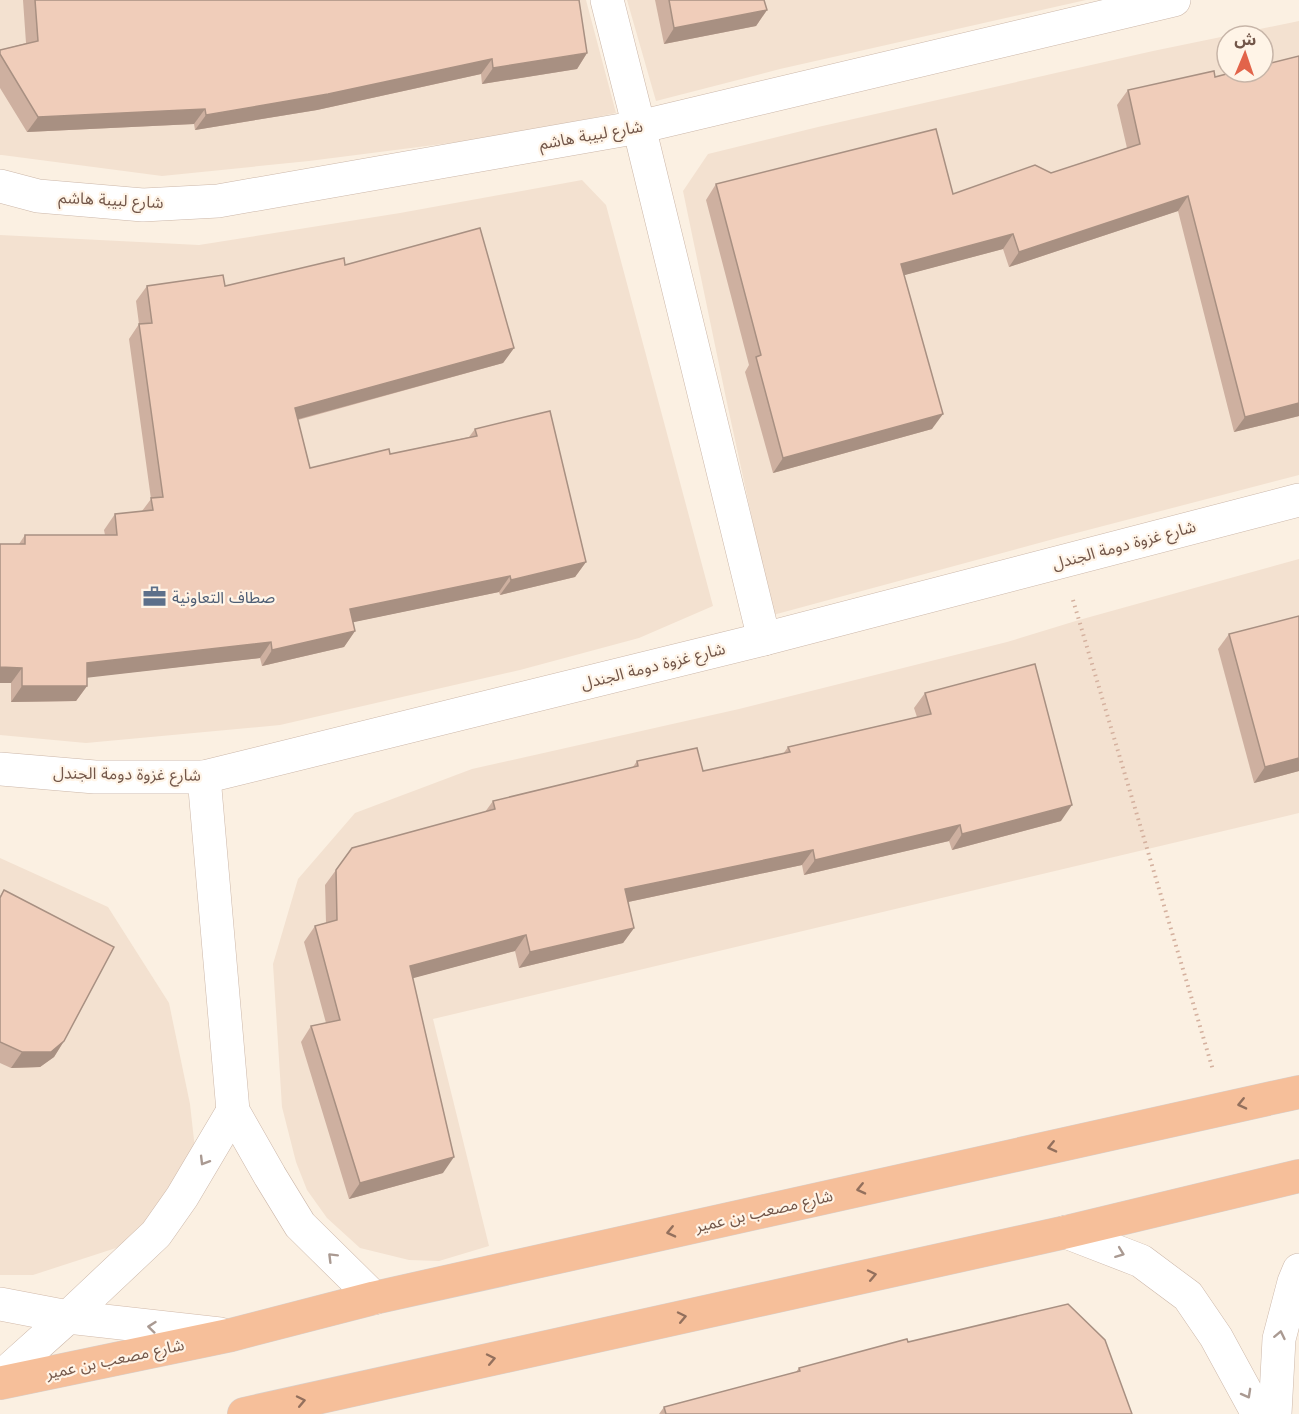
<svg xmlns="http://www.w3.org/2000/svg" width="1299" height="1414" viewBox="0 0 1299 1414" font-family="Jost,'Noto Sans Arabic',sans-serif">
  <rect width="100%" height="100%" fill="#fbf0e2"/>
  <!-- residential -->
  <g fill="#f3e1d0" fill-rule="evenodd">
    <path d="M 0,0 L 586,0 L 616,113 L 505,136 L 309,161 L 162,176 L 2,155 L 0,155 Z"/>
    <path d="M 627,0 L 1086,0 L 780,69 L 656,101 Z"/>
    <path d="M 1299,21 L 1299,475 L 1061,537 L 773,615 L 727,403 L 683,191 L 708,154 L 818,127 L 1153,51 ZM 1227,36 L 1263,36 L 1263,72 L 1227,72 Z"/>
    <path d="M 582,180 L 606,205 L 713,606 L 639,638 L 520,670 L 280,725 L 86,743 L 0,735 L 0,235 L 199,245 L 400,213 Z"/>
    <path d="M 1299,559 L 1299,813 L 433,1019 L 489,1246 L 439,1261 L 409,1260 L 360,1248 L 327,1218 L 307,1190 L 296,1162 L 282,1107 L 273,964 L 298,879 L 355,813 L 472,769 L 739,709 L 1007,642 L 1079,620 Z"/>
    <path d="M 0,858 L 108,907 L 169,1003 L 190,1104 L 195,1149 L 142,1229 L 116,1248 L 33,1275 L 0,1275 Z"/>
  </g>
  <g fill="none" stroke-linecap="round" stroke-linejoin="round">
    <defs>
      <g id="minor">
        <path d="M 607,0 L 639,127 L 764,639"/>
        <path d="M 0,186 L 38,196 L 143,205 L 218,201 L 639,127 L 1174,0"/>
        <path d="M 0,769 L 95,777 L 204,777 L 764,639 L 1299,500"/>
        <path d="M 204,777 L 233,1111 L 270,1176 L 300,1225 L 374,1298"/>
        <path d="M 1066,1232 L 1141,1261 L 1188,1296 L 1216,1337 L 1258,1414"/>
        <path d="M 0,1378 L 68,1317 L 156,1234 L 182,1197 L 233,1111"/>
        <path d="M 1275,1414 L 1279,1339 L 1294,1282 L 1299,1270"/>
      </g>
      <path id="secondary" d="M 0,1304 L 68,1317 L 220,1334"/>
      <g id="trunk">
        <path d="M 0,1383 L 231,1335 L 374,1298 L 1299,1092"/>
        <path d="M 244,1414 L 1066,1232 L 1299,1176"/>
      </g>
    </defs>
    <!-- minor casing -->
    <use href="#minor" stroke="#ccb7a9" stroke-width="34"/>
    <!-- secondary casing -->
    <use href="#secondary" stroke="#d1b9a9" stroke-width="34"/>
    <!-- trunk casing -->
    <use href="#trunk" stroke="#d8d0cc" stroke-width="34"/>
    <!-- path -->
    <path stroke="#d4b09e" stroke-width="4" stroke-dasharray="1.5 4.5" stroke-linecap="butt" d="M 1073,600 L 1213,1070"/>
    <!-- minor -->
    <use href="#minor" stroke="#fff" stroke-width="33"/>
    <!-- secondary -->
    <use href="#secondary" stroke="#fff" stroke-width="33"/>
    <!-- trunk -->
    <use href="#trunk" stroke="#f6bf9a" stroke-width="33"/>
  </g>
  <!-- wall -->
  <g fill="#ceb0a0">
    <path d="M 23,0 L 579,0 L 587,53 L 577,69 L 482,84 L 481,74 L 317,110 L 195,130 L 194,124 L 27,132 L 0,88 L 0,50 L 26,43 Z"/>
    <path d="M 655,0 L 764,0 L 767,10 L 756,26 L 664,44 Z"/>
    <path d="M 1299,56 L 1299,416 L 1234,432 L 1178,211 L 1009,267 L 1003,249 L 904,275 L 932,429 L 773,473 L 745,372 L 749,365 L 706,200 L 716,184 L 953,194 L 1051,173 L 1127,148 L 1117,105 L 1128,90 L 1215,77 Z"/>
    <path d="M 345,265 L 514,348 L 503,363 L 298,420 L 310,468 L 390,454 L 469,437 L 475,429 L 586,562 L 575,577 L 500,595 L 499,592 L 353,622 L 355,631 L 344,647 L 262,666 L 260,658 L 87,677 L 87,686 L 76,701 L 11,702 L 11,683 L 0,683 L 0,544 L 19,544 L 25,535 L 105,535 L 104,530 L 115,514 L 142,511 L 151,499 L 129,339 L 139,324 L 136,301 L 147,286 L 225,286 Z"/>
    <path d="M 1299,616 L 1299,771 L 1254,783 L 1218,649 L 1229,634 Z"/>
    <path d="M 925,693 L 1061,821 L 952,850 L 949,841 L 804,875 L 802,865 L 628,902 L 634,928 L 623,943 L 519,968 L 515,951 L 412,978 L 443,1173 L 349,1199 L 301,1042 L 311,1026 L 326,1023 L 304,942 L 315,926 L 326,923 L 325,885 L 352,848 L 485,812 L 493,801 L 633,767 L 637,761 L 703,771 L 783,754 L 788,747 L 917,717 L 914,708 Z"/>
    <path d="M 4,890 L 64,1041 L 54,1057 L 40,1067 L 11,1068 L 0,1063 L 0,896 Z"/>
    <path d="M 908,1342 L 1132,1414 L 659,1414 L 664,1407 L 796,1372 L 799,1368 Z"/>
  </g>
  <!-- shaded-wall -->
  <g fill="#a89082">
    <path d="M 767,10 L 756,26 L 664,44 L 674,28 Z"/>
    <path d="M 587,53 L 577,69 L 482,84 L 493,68 Z"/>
    <path d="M 492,59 L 481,74 L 317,110 L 195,130 L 206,115 Z"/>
    <path d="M 205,109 L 194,124 L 27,132 L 38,117 Z"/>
    <path d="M 1188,196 L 1178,211 L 1009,267 L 1019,252 Z"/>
    <path d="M 1013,234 L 1003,249 L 890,279 L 901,264 Z"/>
    <path d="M 514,348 L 503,363 L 284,423 L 295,408 Z"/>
    <path d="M 1299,403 L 1299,416 L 1234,432 L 1245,417 Z"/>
    <path d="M 943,414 L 932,429 L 773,473 L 783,458 Z"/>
    <path d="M 586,562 L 575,577 L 500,595 L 511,580 Z"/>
    <path d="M 510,576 L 499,592 L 340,625 L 350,609 Z"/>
    <path d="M 355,631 L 344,647 L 262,666 L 272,650 Z"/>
    <path d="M 271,642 L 260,658 L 76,679 L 87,663 Z"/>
    <path d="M 0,667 L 22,668 L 11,683 L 0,683 Z"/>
    <path d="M 22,686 L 87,686 L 76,701 L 11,702 Z"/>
    <path d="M 1299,758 L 1299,771 L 1254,783 L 1265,767 Z"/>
    <path d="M 1072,805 L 1061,821 L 952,850 L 962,834 Z"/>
    <path d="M 960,825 L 949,841 L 804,875 L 815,860 Z"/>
    <path d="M 813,850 L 802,865 L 614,905 L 625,889 Z"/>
    <path d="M 634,928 L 623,943 L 519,968 L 530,952 Z"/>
    <path d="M 526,935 L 515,951 L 399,982 L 410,966 Z"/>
    <path d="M 64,1041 L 54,1057 L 40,1067 L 11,1068 L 22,1052 Z"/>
    <path d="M 454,1157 L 443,1173 L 349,1199 L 360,1183 Z"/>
  </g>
  <!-- building -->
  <g fill="#f0cdba" stroke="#a89082" stroke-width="1.5">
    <path d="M 35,0 L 579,0 L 587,53 L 493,68 L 492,59 L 328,94 L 206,115 L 205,109 L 38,117 L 0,54 L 0,50 L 38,41 Z"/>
    <path d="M 669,0 L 764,0 L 767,10 L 674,28 Z"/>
    <path d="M 1299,56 L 1299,403 L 1245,417 L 1188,196 L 1019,252 L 1013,234 L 901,264 L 943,414 L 783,458 L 756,357 L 761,355 L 716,184 L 936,129 L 953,194 L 1035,165 L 1051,173 L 1140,144 L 1128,90 L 1214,71 L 1215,77 L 1234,72 L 1263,72 L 1263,65 Z"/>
    <path d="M 480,228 L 514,348 L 295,408 L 310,468 L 389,449 L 390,454 L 477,436 L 475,429 L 550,411 L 586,562 L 511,580 L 510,576 L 350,609 L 355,631 L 272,650 L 271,642 L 87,663 L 87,686 L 22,686 L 22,668 L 0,667 L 0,544 L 25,544 L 25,535 L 117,535 L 115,514 L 153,510 L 151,498 L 163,497 L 139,324 L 152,323 L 147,286 L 223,275 L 225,286 L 344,258 L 345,265 Z"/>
    <path d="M 1299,616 L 1299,758 L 1265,767 L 1229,634 Z"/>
    <path d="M 1035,664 L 1072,805 L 962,834 L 960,825 L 815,860 L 813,850 L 625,889 L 634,928 L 530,952 L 526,935 L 410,966 L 454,1157 L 360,1183 L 311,1026 L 340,1020 L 315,926 L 337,920 L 336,870 L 352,848 L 495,809 L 493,801 L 638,766 L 637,761 L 697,748 L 703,771 L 790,752 L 788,747 L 931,714 L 925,693 Z"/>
    <path d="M 4,890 L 114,947 L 64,1041 L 51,1052 L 22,1052 L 0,1042 L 0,898 Z"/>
    <path d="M 1068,1304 L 1105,1340 L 1132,1414 L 666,1414 L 664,1407 L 800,1371 L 799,1368 L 907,1339 L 908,1342 Z"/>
  </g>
  <!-- one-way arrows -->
  <defs><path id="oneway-chevron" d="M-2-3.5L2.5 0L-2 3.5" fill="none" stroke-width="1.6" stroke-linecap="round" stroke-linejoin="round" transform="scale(1.5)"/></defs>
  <g stroke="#93705d">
    <use href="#oneway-chevron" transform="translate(1242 1104) rotate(167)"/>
    <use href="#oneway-chevron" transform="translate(1052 1147) rotate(167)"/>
    <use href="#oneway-chevron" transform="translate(861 1189) rotate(167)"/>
    <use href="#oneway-chevron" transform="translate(671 1232) rotate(167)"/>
    <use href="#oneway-chevron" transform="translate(872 1275) rotate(-12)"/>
    <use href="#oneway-chevron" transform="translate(682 1317) rotate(-12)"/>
    <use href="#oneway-chevron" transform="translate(491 1359) rotate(-12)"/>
    <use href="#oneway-chevron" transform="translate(301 1401) rotate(-12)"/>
  </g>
  <g stroke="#aa9a92">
    <use href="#oneway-chevron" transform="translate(204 1161) rotate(121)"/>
    <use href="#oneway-chevron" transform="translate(1120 1253) rotate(21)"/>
    <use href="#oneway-chevron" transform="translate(332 1257) rotate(-135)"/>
    <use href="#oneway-chevron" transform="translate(152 1327) rotate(-174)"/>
    <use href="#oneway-chevron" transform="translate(1280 1335) rotate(-78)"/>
    <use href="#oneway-chevron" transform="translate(1247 1394) rotate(61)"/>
  </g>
  <!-- icons -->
  <defs>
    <symbol id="office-bare" viewBox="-9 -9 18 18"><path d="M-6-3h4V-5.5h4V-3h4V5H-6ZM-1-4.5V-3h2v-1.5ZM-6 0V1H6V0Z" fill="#5c6f8a" stroke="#fff4e7" stroke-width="2.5" paint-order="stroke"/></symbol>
  </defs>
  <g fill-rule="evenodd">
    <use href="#office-bare" x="138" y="580" width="33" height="33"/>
  </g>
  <g text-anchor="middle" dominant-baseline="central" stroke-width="4.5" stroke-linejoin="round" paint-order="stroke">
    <!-- street labels -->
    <g font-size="16" fill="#725649" stroke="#fff4e7">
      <text transform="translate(591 135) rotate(-10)">شارع لبيبة هاشم</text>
      <text transform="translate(111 200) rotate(3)">شارع لبيبة هاشم</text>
      <text transform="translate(1124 545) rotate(-15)">شارع غزوة دومة الجندل</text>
      <text transform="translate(653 666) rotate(-14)">شارع غزوة دومة الجندل</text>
      <text transform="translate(127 774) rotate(1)">شارع غزوة دومة الجندل</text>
      <text transform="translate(764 1211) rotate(-13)">شارع مصعب بن عمير</text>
      <text transform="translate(115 1359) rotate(-12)">شارع مصعب بن عمير</text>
    </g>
    <!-- service labels -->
    <g font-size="16" fill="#4e5e75" stroke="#fff4e7" text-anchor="start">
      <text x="172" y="597">صطاف التعاونية</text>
    </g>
  </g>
  <!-- north arrow -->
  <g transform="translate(1245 54) rotate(2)"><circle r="28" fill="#fff4e7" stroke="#c7b5a8" stroke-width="1.5"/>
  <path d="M0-4.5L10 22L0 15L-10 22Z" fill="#e2644a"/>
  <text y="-9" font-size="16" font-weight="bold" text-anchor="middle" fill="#725649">ش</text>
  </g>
</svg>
